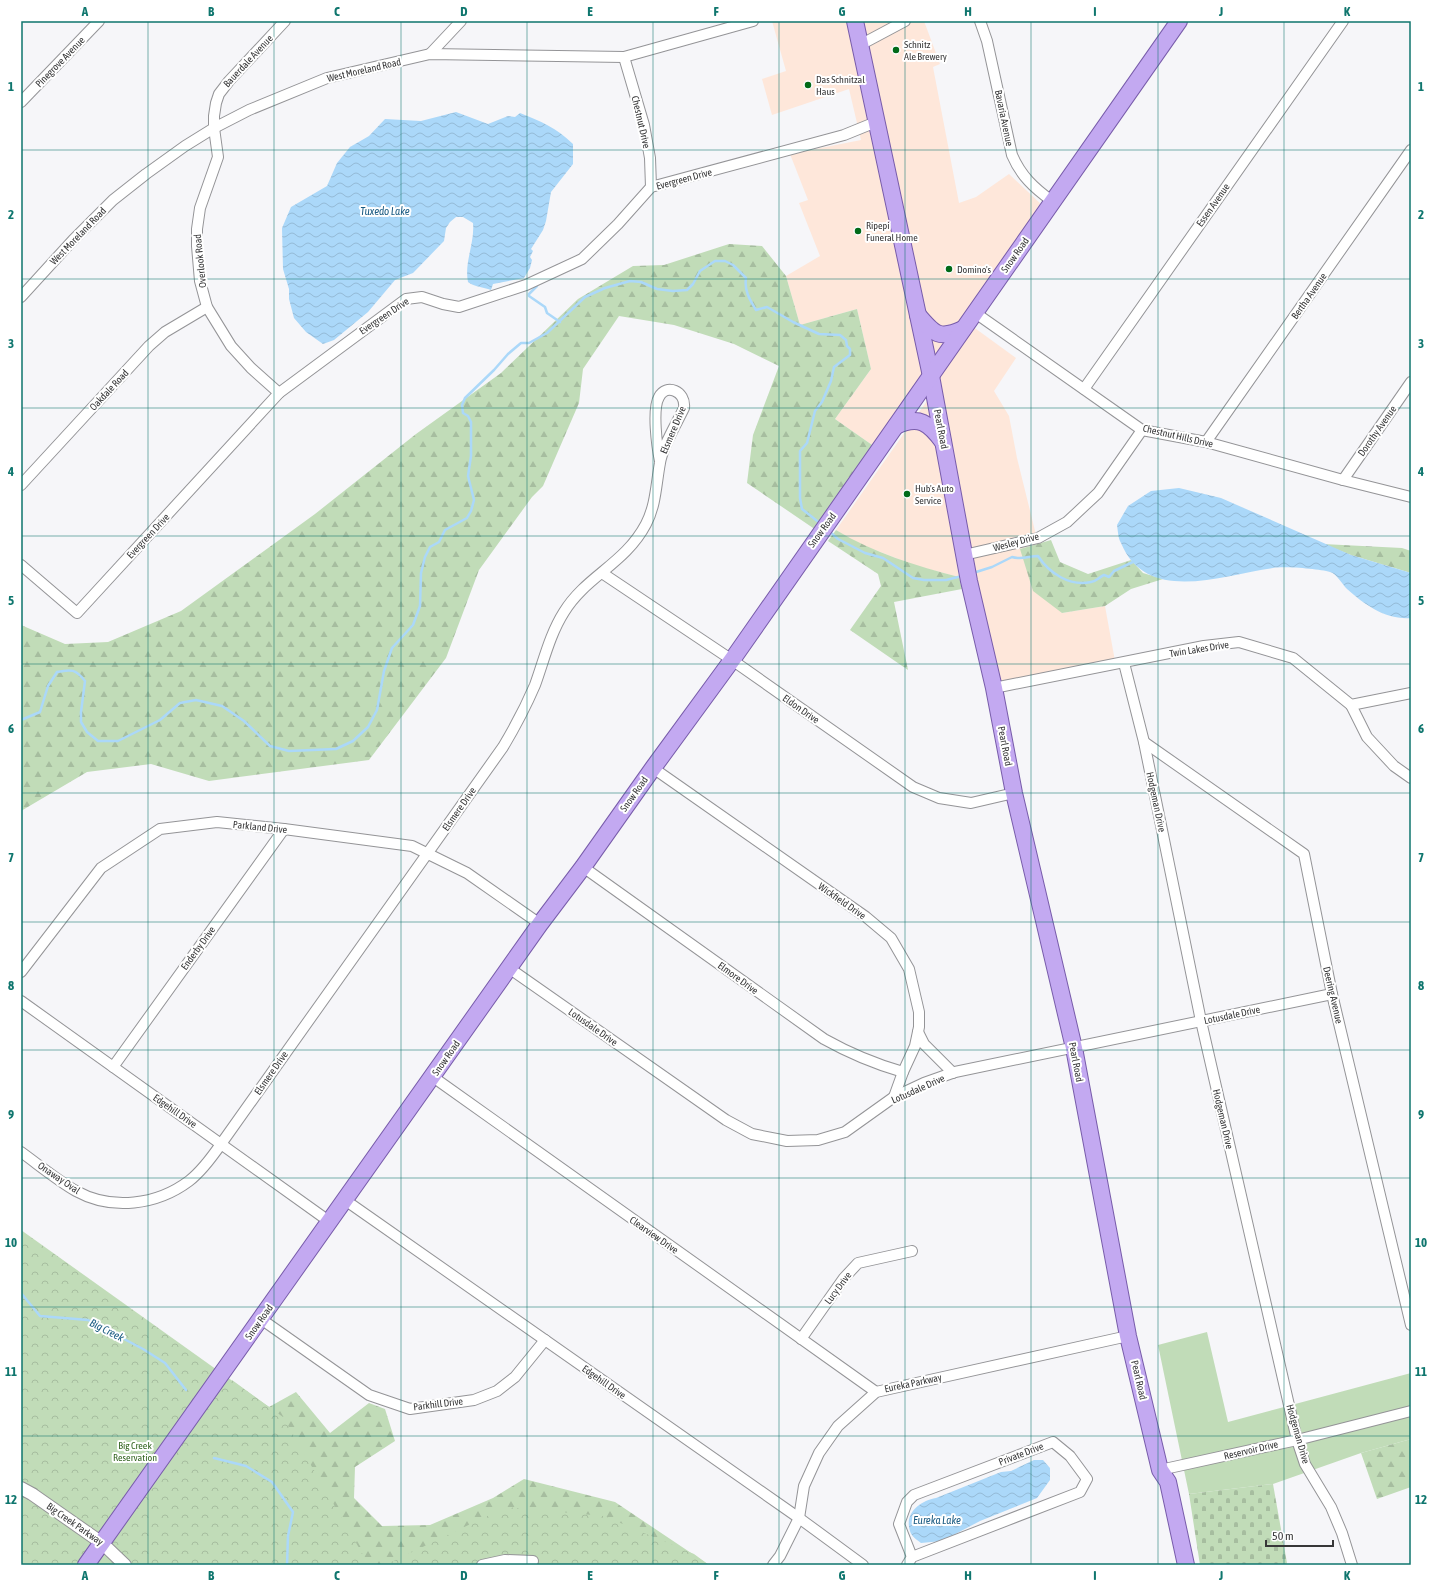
<svg xmlns="http://www.w3.org/2000/svg" width="1432" height="1586" viewBox="0 0 1432 1586" font-family="'Asap Condensed',sans-serif">
  <defs>
    <pattern id="forest-firs" width="22" height="20" patternUnits="userSpaceOnUse"><rect width="22" height="20" fill="#c1dcb8"/><path d="M5 1l3.5 6h-7zM16 11l3.5 6h-7z" fill="#a6bd9f"/></pattern>
    <pattern id="cemetery-stones" width="16" height="16" patternUnits="userSpaceOnUse"><rect width="16" height="16" fill="#c1dcb8"/><path d="M2 7V4a2 2 0 0 1 4 0v3zM10 15v-3a2 2 0 0 1 4 0v3z" fill="#a6bd9f"/></pattern>
    <pattern id="park-crowns" width="20" height="18" patternUnits="userSpaceOnUse"><rect width="20" height="18" fill="#c1dcb8"/><path d="M2 6a3 3 0 1 1 6 0M12 15a3 3 0 1 1 6 0" fill="none" stroke="#a6bd9f"/></pattern>
    <pattern id="water-waves" width="16" height="10" patternUnits="userSpaceOnUse"><rect width="16" height="10" fill="#abd8f9"/><path d="M0 5q4-4 8 0t8 0" fill="none" stroke="#94bad6"/></pattern>
  </defs>
  <rect width="100%" height="100%" fill="#f6f6f9"/>
  <!-- commercial -->
  <g fill="#fee7da">
    <path d="M 772,21 L 924,21 L 940,64 L 933,67 L 959,203 L 976,197 L 1009,174 L 1043,206 L 875,447 L 835,419 L 871,369 L 857,309 L 800,325 L 786,276 L 820,256 L 799,203 L 808,200 L 790,154 L 861,140 L 849,89 L 772,115 L 762,79 L 786,71 Z"/>
    <path d="M 972,326 L 1016,358 L 994,391 L 1009,416 L 1017,458 L 1038,543 L 1020,549 L 1062,613 L 1105,606 L 1115,661 L 997,684 L 938,374 Z"/>
    <path d="M 929,398 L 959,577 L 916,566 L 855,542 L 836,530 Z"/>
  </g>
  <!-- grass -->
  <path fill="#c1dcb8" d="M 1207,1332 L 1228,1422 L 1411,1373 L 1411,1439 L 1361,1453 L 1273,1484 L 1189,1494 L 1158,1345 Z"/>
  <!-- forest -->
  <g fill="url(#forest-firs)">
    <path d="M 729,244 L 762,246 L 786,276 L 800,325 L 857,309 L 871,369 L 835,419 L 875,447 L 816,530 L 747,483 L 753,435 L 779,366 L 734,344 L 674,325 L 619,316 L 583,369 L 579,403 L 543,486 L 532,497 L 479,570 L 446,658 L 369,760 L 209,781 L 151,764 L 87,772 L 21,811 L 21,625 L 65,644 L 108,642 L 181,611 L 315,514 L 416,434 L 501,373 L 578,299 L 633,266 L 664,265 Z"/>
    <path d="M 836,530 C 874,553 916,566 959,577 L 962,589 L 894,602 L 908,670 L 850,630 L 881,586 L 878,574 L 828,541 Z"/>
    <path d="M 1051,540 L 1060,562 L 1088,574 L 1131,560 L 1143,573 L 1163,579 L 1131,589 L 1105,606 L 1062,613 L 1033,591 L 1020,549 Z"/>
    <path d="M 1323,544 L 1402,548 L 1411,551 L 1411,573 L 1351,555 Z"/>
    <path d="M 232,1380 L 269,1407 L 296,1392 L 330,1433 L 369,1403 L 385,1409 L 395,1441 L 355,1467 L 354,1498 L 382,1526 L 430,1525 L 493,1498 L 524,1479 L 615,1502 L 709,1565 L 230,1565 Z"/>
    <path d="M 1411,1439 L 1411,1487 L 1377,1499 L 1361,1453 Z"/>
  </g>
  <!-- cemetery -->
  <path fill="url(#cemetery-stones)" d="M 1273,1484 L 1287,1563 L 1285,1565 L 1200,1565 L 1189,1494 Z"/>
  <!-- park -->
  <g fill="url(#park-crowns)">
    <path d="M 21,1230 L 283,1417 L 369,1565 L 21,1565 Z"/>
    <path d="M 506,1507 L 604,1516 L 694,1554 L 709,1565 L 385,1565 Z"/>
  </g>
  <!-- water -->
  <g fill="url(#water-waves)">
    <path d="M 456,112 L 488,124 L 508,116 L 515,117 L 520,113 C 540,121 557,128 573,144 L 573,164 L 551,192 L 546,221 L 543,230 L 531,249 L 533,251 L 530,257 L 532,260 L 530,268 L 524,278 L 493,284 L 491,290 C 483,287 475,287 468,282 C 464,262 475,243 473,223 L 463,217 L 456,217 L 450,222 L 446,228 L 444,241 L 413,273 L 395,280 L 368,312 L 334,340 L 323,344 L 306,332 L 294,318 L 289,299 L 289,289 L 283,269 L 282,228 L 291,207 L 327,186 L 337,163 L 350,147 L 369,136 L 385,119 L 421,121 Z"/>
    <path d="M 1179,488 L 1221,498 L 1351,555 L 1411,573 L 1411,618 C 1386,620 1365,605 1347,589 C 1342,584 1337,574 1330,572 C 1319,569 1284,566 1273,568 C 1224,574 1147,606 1121,543 C 1118,538 1118,531 1117,525 L 1128,506 L 1151,491 Z"/>
    <path d="M 1034,1460 L 1043,1460 L 1050,1468 L 1050,1480 L 1037,1498 L 980,1521 L 942,1541 L 921,1543 C 917,1540 911,1536 910,1531 C 904,1513 920,1501 936,1498 L 1001,1472 L 1011,1471 Z"/>
  </g>
  <g fill="none" stroke-linecap="round" stroke-linejoin="round">
    <!-- stream -->
    <g stroke="#abd8f9" stroke-width="2.5">
      <path d="M 537,286 L 529,294 L 529,296 L 545,307 L 547,313 L 560,322"/>
      <path d="M 829,531 L 838,539 L 865,553 L 883,558 L 913,578 L 924,580 L 946,580 L 962,576"/>
      <path d="M 973,573 L 992,567 L 1012,557 C 1022,560 1029,556 1038,556 C 1049,573 1070,587 1091,582 C 1097,581 1099,577 1104,575 L 1109,577 L 1114,571 L 1135,561"/>
      <path d="M 21,720 L 40,712 L 48,686 L 57,672 C 71,669 76,669 85,681 L 81,712 L 81,722 L 87,732 L 98,741 L 118,741 L 160,720 L 180,703 L 196,700 L 222,706 L 244,721 L 270,746 L 289,751 L 336,749 L 353,741 L 368,727 L 377,710 L 384,671 L 392,648 L 413,625 L 420,606 L 421,573 L 425,557 L 430,547 L 439,542 L 445,530 L 467,518 L 471,511 L 474,500 L 468,476 L 471,456 L 471,422 L 468,416 L 463,413 L 462,405 L 465,398 L 494,370 L 508,354 L 521,343 L 529,343 L 547,333 L 585,297 L 605,288 L 630,281 L 641,282 L 657,289 L 673,291 L 687,290 L 693,284 L 700,271 L 715,261 L 725,261 L 733,265 L 746,278 C 744,291 750,300 756,310 L 767,307 L 793,322 L 819,334 L 840,335 L 846,340 L 847,346 L 850,349 L 850,355 L 834,367 L 831,381 L 822,402 L 815,411 L 807,443 L 800,451 L 800,498 L 802,509 L 821,524"/>
      <path d="M 21,1293 L 40,1316 L 88,1320 L 143,1349 L 165,1363 L 186,1390"/>
      <path d="M 214,1458 L 246,1466 L 272,1482 L 293,1512 L 288,1536 L 287,1565"/>
    </g>
    <defs>
      <g id="minor">
        <path d="M 980,21 L 987,41 L 1012,155 C 1021,176 1034,188 1052,201"/>
        <path d="M 860,45 L 905,21"/>
        <path d="M 430,54 L 461,21"/>
        <path d="M 624,57 L 644,125 L 650,158 L 651,187"/>
        <path d="M 21,102 L 99,21"/>
        <path d="M 21,297 L 73,240 L 113,200 L 146,174 L 185,146 L 214,128 L 249,110 L 327,78 L 430,54 L 624,57 L 753,21"/>
        <path d="M 974,312 L 1142,430 L 1206,442 L 1343,480 L 1411,497"/>
        <path d="M 1084,389 L 1343,21"/>
        <path d="M 279,393 L 251,368 L 231,346 L 207,307 L 200,281 L 197,246 L 197,229 L 200,208 L 218,157 L 214,128 L 214,116 L 216,103 L 219,94 L 229,81 L 285,21"/>
        <path d="M 1206,442 L 1411,150"/>
        <path d="M 1343,480 L 1411,382"/>
        <path d="M 21,485 L 149,346 L 165,332 L 207,307"/>
        <path d="M 964,555 L 1038,538 L 1067,522 L 1098,493 L 1142,430"/>
        <path d="M 21,565 L 77,613 L 279,393 L 406,299 L 422,297 L 443,304 L 459,307 L 526,285 L 582,259 L 618,224 L 651,187 L 844,135 L 876,122"/>
        <path d="M 602,573 L 732,660 L 913,787 L 939,798 L 971,803 L 1014,793"/>
        <path d="M 1124,663 L 1144,742 L 1201,1021 L 1297,1440 L 1305,1464 L 1331,1507 L 1342,1533 L 1352,1565"/>
        <path d="M 994,688 L 1204,646 L 1239,642 L 1293,658 L 1351,705 L 1411,693"/>
        <path d="M 1351,705 L 1367,737 L 1394,766 L 1411,778"/>
        <path d="M 1144,742 L 1304,854 L 1332,994 L 1411,1325"/>
        <path d="M 653,768 L 866,917 L 891,938 L 909,969 L 919,1012 L 919,1027 L 915,1046 L 903,1072 L 894,1097"/>
        <path d="M 583,867 L 824,1039 C 849,1053 875,1064 903,1072"/>
        <path d="M 509,968 L 726,1120 L 752,1134 L 787,1141 L 818,1140 L 845,1132 L 894,1097 L 924,1083 L 955,1072 L 1332,994"/>
        <path d="M 21,972 L 101,868 L 160,829 L 217,822 L 284,829 L 412,846 L 467,873 L 540,924"/>
        <path d="M 21,1001 L 330,1222"/>
        <path d="M 918,1032 L 924,1044 L 953,1073"/>
        <path d="M 113,1067 L 284,829"/>
        <path d="M 433,1077 L 876,1392"/>
        <path d="M 21,1152 C 39,1165 57,1180 76,1191 C 112,1211 157,1205 189,1181 C 202,1171 212,1157 221,1144 L 503,747 C 515,727 526,706 535,685 C 544,660 550,634 564,612 C 586,576 625,564 646,524 C 656,505 656,484 660,463 C 662,447 677,423 684,408 C 686,391 666,383 659,397 C 652,409 657,447 660,461"/>
        <path d="M 345,1200 L 799,1518 L 863,1565"/>
        <path d="M 261,1319 L 369,1395 L 410,1409 L 474,1400 L 497,1391 L 515,1377 L 545,1340"/>
        <path d="M 801,1339 L 844,1278 L 858,1263 L 912,1251"/>
        <path d="M 1160,1470 L 1297,1440 L 1411,1411"/>
        <path d="M 482,1565 L 505,1560 L 533,1561"/>
        <path d="M 773,1565 L 780,1556 L 799,1518 L 804,1486 L 819,1453 L 838,1426 L 876,1392 L 1128,1336"/>
        <path d="M 907,1565 L 912,1557 L 1080,1492 L 1087,1479 L 1070,1456 L 1053,1442 L 914,1495 L 907,1502 L 899,1524 L 912,1557"/>
      </g>
      <path id="tertiary" d="M 21,1488 L 32,1494 L 102,1543 L 125,1565"/>
      <g id="primary">
        <path d="M 855,21 L 931,376 L 969,581 L 994,688 L 1014,793 L 1074,1048 L 1128,1336 L 1160,1470 L 1168,1482 L 1186,1565"/>
        <path d="M 918,315 C 934,334 939,340 963,329"/>
        <path d="M 896,426 C 919,415 929,423 943,442"/>
        <path d="M 86,1565 L 540,924 L 583,867 L 653,768 L 732,660 L 1179,21"/>
      </g>
    </defs>
    <!-- minor casing -->
    <use href="#minor" stroke="#949497" stroke-width="12"/>
    <!-- tertiary casing -->
    <use href="#tertiary" stroke="#949497" stroke-width="14"/>
    <!-- primary casing -->
    <use href="#primary" stroke="#785caa" stroke-width="18"/>
    <!-- minor -->
    <use href="#minor" stroke="#fff" stroke-width="10"/>
    <!-- tertiary -->
    <use href="#tertiary" stroke="#fff" stroke-width="12"/>
    <!-- primary -->
    <use href="#primary" stroke="#c3a9f1" stroke-width="16"/>
  </g>
  <!-- grid -->
  <path fill="none" stroke="#0f766e" stroke-width="1" stroke-opacity="0.55" d="M 148,21 L 148,1565M 274,21 L 274,1565M 401,21 L 401,1565M 527,21 L 527,1565M 653,21 L 653,1565M 779,21 L 779,1565M 905,21 L 905,1565M 1031,21 L 1031,1565M 1158,21 L 1158,1565M 1284,21 L 1284,1565M 21,150 L 1411,150M 21,279 L 1411,279M 21,408 L 1411,408M 21,536 L 1411,536M 21,664 L 1411,664M 21,793 L 1411,793M 21,922 L 1411,922M 21,1050 L 1411,1050M 21,1178 L 1411,1178M 21,1307 L 1411,1307M 21,1436 L 1411,1436"/>
  <!-- markers -->
  <g fill="#016a18" stroke="#fff" stroke-width="1.5">
    <circle cx="896" cy="50" r="4"/>
    <circle cx="808" cy="85" r="4"/>
    <circle cx="858" cy="231" r="4"/>
    <circle cx="949" cy="269" r="4"/>
    <circle cx="907" cy="494" r="4"/>
  </g>
  <g text-anchor="middle" dominant-baseline="central" stroke-width="4" stroke-linejoin="round" paint-order="stroke">
    <!-- poi labels -->
    <g font-size="10" fill="#373738" stroke="#fff" text-anchor="start">
      <text x="904" y="44">Schnitz<tspan x="904" dy="12">Ale Brewery</tspan></text>
      <text x="816" y="79">Das Schnitzal<tspan x="816" dy="12">Haus</tspan></text>
      <text x="866" y="225">Ripepi<tspan x="866" dy="12">Funeral Home</tspan></text>
      <text x="957" y="269">Domino's</text>
      <text x="915" y="488">Hub's Auto<tspan x="915" dy="12">Service</tspan></text>
    </g>
    <!-- street labels -->
    <g font-size="10" fill="#373738" stroke="#fff">
      <text transform="translate(248 61) rotate(-47)">Bauerdale Avenue</text>
      <text transform="translate(60 62) rotate(-46)">Pinegrove Avenue</text>
      <text transform="translate(364 70) rotate(-13)">West Moreland Road</text>
      <text transform="translate(1004 118) rotate(78)">Bavaria Avenue</text>
      <text transform="translate(641 122) rotate(77)">Chestnut Drive</text>
      <text transform="translate(684 179) rotate(-15)">Evergreen Drive</text>
      <text transform="translate(1213 205) rotate(-55)">Essen Avenue</text>
      <text transform="translate(78 236) rotate(-46)">West Moreland Road</text>
      <text transform="translate(1015 255) rotate(-55)">Snow Road</text>
      <text transform="translate(200 261) rotate(-96)">Overlook Road</text>
      <text transform="translate(1309 296) rotate(-55)">Bertha Avenue</text>
      <text transform="translate(384 316) rotate(-34)">Evergreen Drive</text>
      <text transform="translate(109 390) rotate(-47)">Oakdale Road</text>
      <text transform="translate(941 429) rotate(79)">Pearl Road</text>
      <text transform="translate(673 430) rotate(-67)">Elsmere Drive</text>
      <text transform="translate(1377 431) rotate(-55)">Dorothy Avenue</text>
      <text transform="translate(1178 436) rotate(13)">Chestnut Hills Drive</text>
      <text transform="translate(822 530) rotate(-54)">Snow Road</text>
      <text transform="translate(148 536) rotate(-47)">Evergreen Drive</text>
      <text transform="translate(1016 542) rotate(-15)">Wesley Drive</text>
      <text transform="translate(1199 649) rotate(-9)">Twin Lakes Drive</text>
      <text transform="translate(801 709) rotate(35)">Eldon Drive</text>
      <text transform="translate(1005 746) rotate(79)">Pearl Road</text>
      <text transform="translate(634 794) rotate(-55)">Snow Road</text>
      <text transform="translate(1156 802) rotate(78)">Hodgeman Drive</text>
      <text transform="translate(459 809) rotate(-55)">Elsmere Drive</text>
      <text transform="translate(260 827) rotate(6)">Parkland Drive</text>
      <text transform="translate(842 901) rotate(35)">Wickfield Drive</text>
      <text transform="translate(198 948) rotate(-54)">Enderby Drive</text>
      <text transform="translate(738 978) rotate(36)">Elmore Drive</text>
      <text transform="translate(1333 995) rotate(77)">Deering Avenue</text>
      <text transform="translate(1232 1015) rotate(-12)">Lotusdale Drive</text>
      <text transform="translate(593 1027) rotate(35)">Lotusdale Drive</text>
      <text transform="translate(446 1058) rotate(-55)">Snow Road</text>
      <text transform="translate(1076 1062) rotate(79)">Pearl Road</text>
      <text transform="translate(271 1073) rotate(-55)">Elsmere Drive</text>
      <text transform="translate(918 1089) rotate(-24)">Lotusdale Drive</text>
      <text transform="translate(175 1111) rotate(35)">Edgehill Drive</text>
      <text transform="translate(1223 1119) rotate(77)">Hodgeman Drive</text>
      <text transform="translate(59 1178) rotate(34)">Onaway Oval</text>
      <text transform="translate(654 1235) rotate(35)">Clearview Drive</text>
      <text transform="translate(838 1288) rotate(-53)">Lucy Drive</text>
      <text transform="translate(259 1322) rotate(-55)">Snow Road</text>
      <text transform="translate(1139 1380) rotate(77)">Pearl Road</text>
      <text transform="translate(604 1382) rotate(35)">Edgehill Drive</text>
      <text transform="translate(913 1383) rotate(-12)">Eureka Parkway</text>
      <text transform="translate(438 1404) rotate(-7)">Parkhill Drive</text>
      <text transform="translate(1298 1434) rotate(74)">Hodgeman Drive</text>
      <text transform="translate(1251 1450) rotate(-13)">Reservoir Drive</text>
      <text transform="translate(1021 1454) rotate(-21)">Private Drive</text>
      <text transform="translate(75 1524) rotate(35)">Big Creek Parkway</text>
    </g>
    <!-- park labels -->
    <g font-size="10" fill="#346522" stroke="#fff">
      <text x="135" y="1445">Big Creek<tspan x="135" dy="12">Reservation</tspan></text>
    </g>
    <!-- water labels -->
    <g font-size="11" font-style="italic" fill="#1a5b82" stroke="#fff">
      <text x="385" y="211">Tuxedo Lake</text>
      <text transform="translate(107 1330) rotate(27)">Big Creek</text>
      <text x="937" y="1520">Eureka Lake</text>
    </g>
  </g>
  <!-- border -->
  <rect width="1432" height="1586" fill="none" stroke="#ffffff" stroke-width="44"/>
  <!-- scale -->
  <path d="M1266 1540v6h67v-6" fill="none" stroke="#373738" stroke-width="2"/>
  <text x="1272" y="1540" font-size="12" fill="#373738" stroke="#ffffff" stroke-width="3" paint-order="stroke">50 m</text>
  <rect x="22" y="22" width="1388" height="1542" fill="none" stroke="#0f766e" stroke-width="1.5"/>
  <g font-size="13" text-anchor="middle" font-weight="bold" fill="#0f766e">
    <text x="85" y="16">A</text>
    <text x="211" y="16">B</text>
    <text x="337" y="16">C</text>
    <text x="464" y="16">D</text>
    <text x="590" y="16">E</text>
    <text x="716" y="16">F</text>
    <text x="842" y="16">G</text>
    <text x="968" y="16">H</text>
    <text x="1095" y="16">I</text>
    <text x="1221" y="16">J</text>
    <text x="1347" y="16">K</text>
    <text x="11" y="91">1</text>
    <text x="1421" y="91">1</text>
    <text x="11" y="219">2</text>
    <text x="1421" y="219">2</text>
    <text x="11" y="348">3</text>
    <text x="1421" y="348">3</text>
    <text x="11" y="476">4</text>
    <text x="1421" y="476">4</text>
    <text x="11" y="605">5</text>
    <text x="1421" y="605">5</text>
    <text x="11" y="733">6</text>
    <text x="1421" y="733">6</text>
    <text x="11" y="862">7</text>
    <text x="1421" y="862">7</text>
    <text x="11" y="990">8</text>
    <text x="1421" y="990">8</text>
    <text x="11" y="1119">9</text>
    <text x="1421" y="1119">9</text>
    <text x="11" y="1247">10</text>
    <text x="1421" y="1247">10</text>
    <text x="11" y="1376">11</text>
    <text x="1421" y="1376">11</text>
    <text x="11" y="1504">12</text>
    <text x="1421" y="1504">12</text>
    <text x="85" y="1580">A</text>
    <text x="211" y="1580">B</text>
    <text x="337" y="1580">C</text>
    <text x="464" y="1580">D</text>
    <text x="590" y="1580">E</text>
    <text x="716" y="1580">F</text>
    <text x="842" y="1580">G</text>
    <text x="968" y="1580">H</text>
    <text x="1095" y="1580">I</text>
    <text x="1221" y="1580">J</text>
    <text x="1347" y="1580">K</text>
  </g>
</svg>
